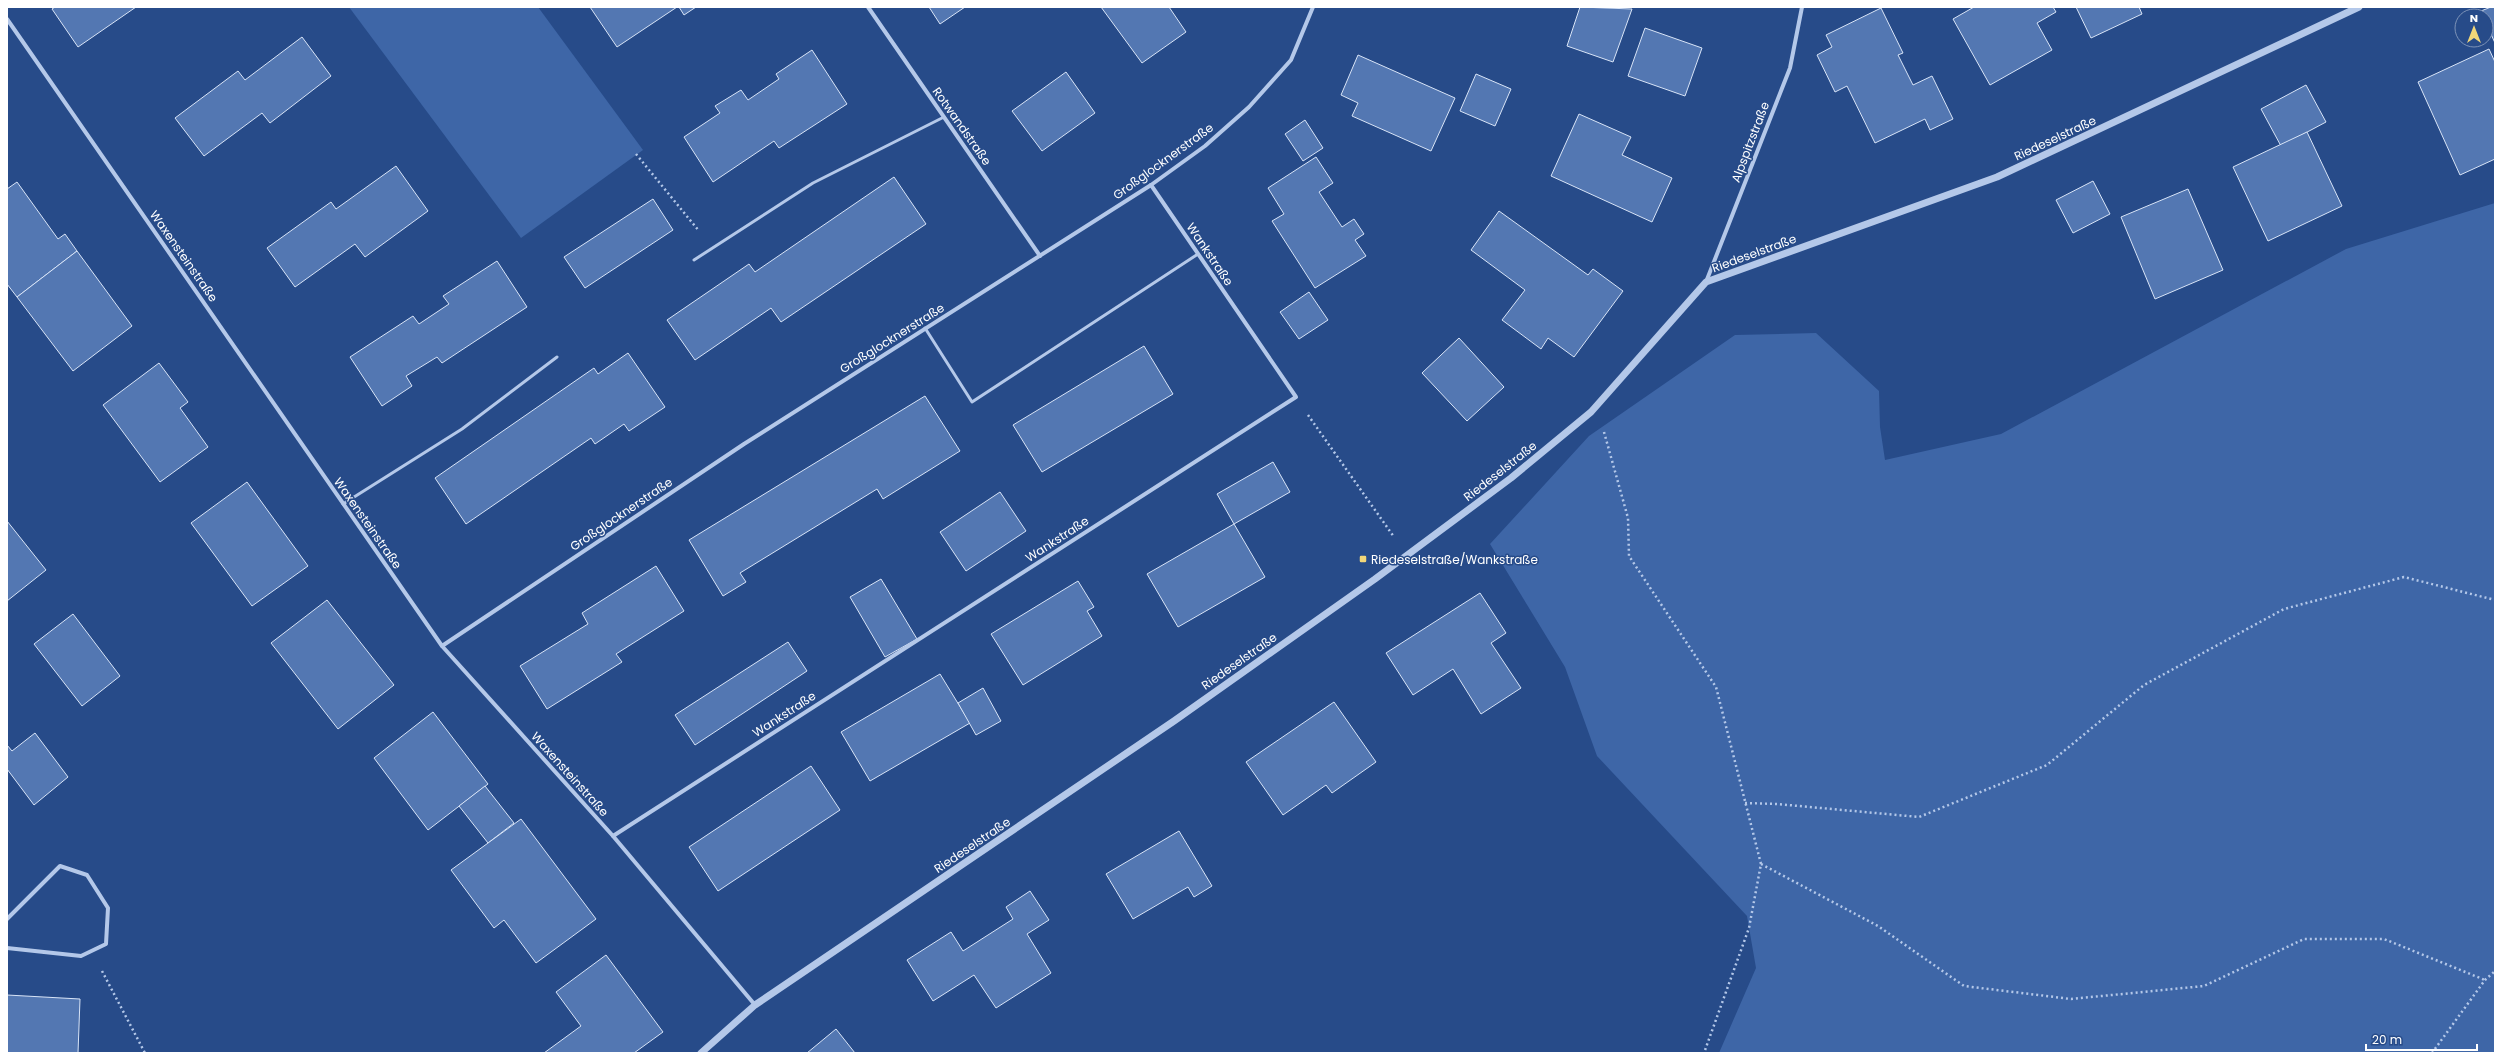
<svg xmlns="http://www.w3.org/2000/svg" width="2502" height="1060" viewBox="0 0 2502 1060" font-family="Poppins,sans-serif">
  <rect width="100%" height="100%" fill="#274b89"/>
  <!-- green -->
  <g fill="#3e66a7">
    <path d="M 349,7 L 538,7 L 643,150 L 521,238 Z"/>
    <path d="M 2495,203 L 2495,1053 L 1719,1053 L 1756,968 L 1747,916 L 1597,756 L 1565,667 L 1490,544 L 1589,436 L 1735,335 L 1816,333 L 1879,391 L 1880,427 L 1885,460 L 2001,434 L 2346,249 Z"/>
  </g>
  <!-- building -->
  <g fill="#5377b2" stroke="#d8e4f7">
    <path d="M 55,7 L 136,7 L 78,47 L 52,9 Z"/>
    <path d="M 590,7 L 677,7 L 617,47 Z"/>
    <path d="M 679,7 L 696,7 L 684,15 Z"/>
    <path d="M 929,7 L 965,7 L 940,24 Z"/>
    <path d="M 1101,7 L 1169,7 L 1186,32 L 1142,63 Z"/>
    <path d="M 1580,7 L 1632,9 L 1613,62 L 1567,46 Z"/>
    <path d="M 1974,7 L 2053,7 L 2056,12 L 2037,23 L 2052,50 L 1990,85 L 1953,19 Z"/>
    <path d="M 2076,7 L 2139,7 L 2142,14 L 2091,38 Z"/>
    <path d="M 2491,7 L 2495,7 L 2495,43 L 2486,23 L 2486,16 L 2483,16 L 2481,11 Z"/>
    <path d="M 1881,8 L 1903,53 L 1898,55 L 1913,85 L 1932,76 L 1953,119 L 1930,130 L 1925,119 L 1875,143 L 1847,86 L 1835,92 L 1817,55 L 1832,47 L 1826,35 Z"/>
    <path d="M 1645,28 L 1702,48 L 1685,96 L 1628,76 Z"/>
    <path d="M 302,37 L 331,76 L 270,123 L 262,113 L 204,156 L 175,118 L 238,71 L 245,80 Z"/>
    <path d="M 2489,49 L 2495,62 L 2495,159 L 2460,175 L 2418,82 Z"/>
    <path d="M 812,50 L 847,104 L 779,148 L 774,141 L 713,182 L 684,137 L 720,113 L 715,106 L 741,90 L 748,100 L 779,79 L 776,74 Z"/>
    <path d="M 1358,55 L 1455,98 L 1431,151 L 1352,116 L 1358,103 L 1341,95 Z"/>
    <path d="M 1066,72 L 1095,113 L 1042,151 L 1012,111 Z"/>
    <path d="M 1476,74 L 1511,89 L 1495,126 L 1460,111 Z"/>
    <path d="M 2306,85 L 2326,122 L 2281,146 L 2261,109 Z"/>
    <path d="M 1579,114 L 1631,137 L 1622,155 L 1672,178 L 1652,222 L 1551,176 Z"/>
    <path d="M 1305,120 L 1323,148 L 1303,161 L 1285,134 Z"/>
    <path d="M 2307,132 L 2342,206 L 2268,241 L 2233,167 Z"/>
    <path d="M 1316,157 L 1333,183 L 1319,192 L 1342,227 L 1354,219 L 1364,234 L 1355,240 L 1366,256 L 1315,288 L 1272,221 L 1284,214 L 1268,188 Z"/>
    <path d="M 396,166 L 428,211 L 365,257 L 355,244 L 295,287 L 267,248 L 331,202 L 336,209 Z"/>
    <path d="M 894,177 L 926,224 L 781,322 L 771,308 L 695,360 L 667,320 L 749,264 L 755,272 Z"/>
    <path d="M 2093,181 L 2110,214 L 2073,233 L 2056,200 Z"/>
    <path d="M 17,182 L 58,239 L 65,234 L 77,251 L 17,297 L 7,284 L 7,189 Z"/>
    <path d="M 2188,189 L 2223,270 L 2155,299 L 2121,217 Z"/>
    <path d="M 653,199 L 673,230 L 585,288 L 564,257 Z"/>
    <path d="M 1499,211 L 1588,275 L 1593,269 L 1623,291 L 1574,357 L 1548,338 L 1541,349 L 1502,320 L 1525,290 L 1471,250 Z"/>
    <path d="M 77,251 L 132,326 L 73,371 L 17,297 Z"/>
    <path d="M 497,261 L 527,307 L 442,363 L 437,357 L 406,376 L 412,386 L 382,406 L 350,357 L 413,316 L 419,324 L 449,304 L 443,296 Z"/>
    <path d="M 1309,292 L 1328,320 L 1299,339 L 1280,312 Z"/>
    <path d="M 1459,338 L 1504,387 L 1467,421 L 1422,373 Z"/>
    <path d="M 1144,346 L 1173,394 L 1042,472 L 1013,425 Z"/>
    <path d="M 628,353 L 665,407 L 629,431 L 624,424 L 595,444 L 591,438 L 466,524 L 435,478 L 594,368 L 598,374 Z"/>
    <path d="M 159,363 L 188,402 L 180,408 L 208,447 L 160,482 L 103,405 Z"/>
    <path d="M 925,396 L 960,451 L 883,499 L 877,489 L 740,573 L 746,582 L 723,596 L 689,540 Z"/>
    <path d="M 1273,462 L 1290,492 L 1234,524 L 1217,494 Z"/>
    <path d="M 247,482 L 308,566 L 252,606 L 191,523 Z"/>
    <path d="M 1000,492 L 1026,531 L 966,571 L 940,532 Z"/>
    <path d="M 7,521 L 46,570 L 7,601 Z"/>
    <path d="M 1234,524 L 1265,577 L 1178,627 L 1147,574 Z"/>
    <path d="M 656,566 L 684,611 L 616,654 L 622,662 L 547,709 L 520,666 L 588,624 L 582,613 Z"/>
    <path d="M 881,579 L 917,639 L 885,657 L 850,597 Z"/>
    <path d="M 1078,581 L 1094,607 L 1087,611 L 1102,636 L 1023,685 L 991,634 Z"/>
    <path d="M 1480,593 L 1506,633 L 1491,643 L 1521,688 L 1481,714 L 1453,669 L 1413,695 L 1386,653 Z"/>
    <path d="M 327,600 L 394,685 L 338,729 L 271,643 Z"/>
    <path d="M 73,614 L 120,676 L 82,706 L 34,644 Z"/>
    <path d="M 788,642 L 807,671 L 695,745 L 675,715 Z"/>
    <path d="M 940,674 L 970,723 L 870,781 L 841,732 Z"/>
    <path d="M 983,688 L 1001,721 L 976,735 L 958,703 Z"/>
    <path d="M 1334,702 L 1376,762 L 1332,793 L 1326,785 L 1283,815 L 1246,762 Z"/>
    <path d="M 433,712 L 488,784 L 428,830 L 374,758 Z"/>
    <path d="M 35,733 L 68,777 L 34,805 L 7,769 L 7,745 L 12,751 Z"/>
    <path d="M 811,766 L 840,810 L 718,891 L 689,847 Z"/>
    <path d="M 485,786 L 514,823 L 488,843 L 459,806 Z"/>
    <path d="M 521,819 L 596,919 L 536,963 L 504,920 L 494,928 L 451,870 Z"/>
    <path d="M 1179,831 L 1212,886 L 1194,897 L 1188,887 L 1133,919 L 1106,874 Z"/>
    <path d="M 1030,891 L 1049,920 L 1027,934 L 1051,973 L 996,1008 L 974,975 L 933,1001 L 907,960 L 951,932 L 963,951 L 1013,919 L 1006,907 Z"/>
    <path d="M 606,955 L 663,1032 L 634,1053 L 544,1053 L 581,1026 L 556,992 Z"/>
    <path d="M 7,995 L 80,999 L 78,1053 L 7,1053 Z"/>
    <path d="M 836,1029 L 855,1053 L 807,1053 Z"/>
  </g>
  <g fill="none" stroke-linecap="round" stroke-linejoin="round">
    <!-- path -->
    <g stroke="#b4c8e9" stroke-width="2.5" stroke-dasharray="2 3" stroke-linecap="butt">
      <path d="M 636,154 L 699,231"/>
      <path d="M 1308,415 L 1394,537"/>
      <path d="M 1604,432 L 1628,518 L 1629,556 L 1716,687 L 1761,864 L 1749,928 L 1704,1053"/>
      <path d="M 1745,803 L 1777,804 L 1919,817 L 2047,765 L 2144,685 L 2284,609 L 2404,577 L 2495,600"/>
      <path d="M 1761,864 L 1878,926 L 1964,986 L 2071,999 L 2204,986 L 2304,939 L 2384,939 L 2485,980"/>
      <path d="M 102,971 L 145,1053"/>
      <path d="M 2432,1053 L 2485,980 L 2495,971"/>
    </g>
    <!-- service -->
    <g stroke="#b4c8e9" stroke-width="3">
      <path d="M 694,260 L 813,183 L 944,117"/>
      <path d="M 925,328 L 972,402 L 1198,254"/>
      <path d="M 343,504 L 462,429 L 557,357"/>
    </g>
    <!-- minor -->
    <g stroke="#b4c8e9" stroke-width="4">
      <path d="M 868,7 L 1040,256"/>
      <path d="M 7,19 L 442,646 L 613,836 L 755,1005"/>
      <path d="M 1706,282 L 1790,68 L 1802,7"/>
      <path d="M 442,646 L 744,444 L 1151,185 L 1205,146 L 1249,107 L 1291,60 L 1313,7"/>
      <path d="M 613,836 L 1296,397 L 1151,185"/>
      <path d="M 7,919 L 60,866 L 87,875 L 108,908 L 106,944 L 81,956 L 7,948"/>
    </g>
    <!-- tertiary -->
    <path stroke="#b4c8e9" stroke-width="7" d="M 701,1053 L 755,1005 L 1174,721 L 1375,579 L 1511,478 L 1591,412 L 1706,282 L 1997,177 L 2359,7"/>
  </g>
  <!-- markers -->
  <rect fill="#f2d779" stroke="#274b89" stroke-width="1.5" x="1359" y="555" width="8" height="8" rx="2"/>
  <g text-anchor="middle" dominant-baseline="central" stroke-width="3" stroke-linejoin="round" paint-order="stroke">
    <!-- street labels -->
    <g font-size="12" fill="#fff" stroke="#274b89">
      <text transform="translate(962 126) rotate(55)">Rotwandstraße</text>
      <text transform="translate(2055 138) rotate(-25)">Riedeselstraße</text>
      <text transform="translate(1750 142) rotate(-69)">Alpspitzstraße</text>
      <text transform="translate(1163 161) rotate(-36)">Großglocknerstraße</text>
      <text transform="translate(1754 253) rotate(-20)">Riedeselstraße</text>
      <text transform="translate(1210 254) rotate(56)">Wankstraße</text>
      <text transform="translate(184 256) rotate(55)">Waxensteinstraße</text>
      <text transform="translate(892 338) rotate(-32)">Großglocknerstraße</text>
      <text transform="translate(1500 471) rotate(-38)">Riedeselstraße</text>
      <text transform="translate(621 514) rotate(-34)">Großglocknerstraße</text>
      <text transform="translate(368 523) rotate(55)">Waxensteinstraße</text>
      <text transform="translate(1057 539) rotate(-33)">Wankstraße</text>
      <text transform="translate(1239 661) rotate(-35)">Riedeselstraße</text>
      <text transform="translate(784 714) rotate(-33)">Wankstraße</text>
      <text transform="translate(570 774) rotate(48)">Waxensteinstraße</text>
      <text transform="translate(972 845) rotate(-34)">Riedeselstraße</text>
    </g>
    <!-- poi labels -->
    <g font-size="12" fill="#fff" stroke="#274b89" text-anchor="start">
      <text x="1371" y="559">Riedeselstraße/Wankstraße</text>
    </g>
  </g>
  <!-- border -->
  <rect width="2502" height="1060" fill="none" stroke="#ffffff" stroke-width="16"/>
  <!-- north arrow -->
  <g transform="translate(2474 28)"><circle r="19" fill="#274b89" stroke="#7d93b8"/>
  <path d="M0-3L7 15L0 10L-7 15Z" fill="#f2d779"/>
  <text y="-6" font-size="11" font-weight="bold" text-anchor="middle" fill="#ffffff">N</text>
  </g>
  <!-- scale -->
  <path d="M2366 1044v6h111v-6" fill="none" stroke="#ffffff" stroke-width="2"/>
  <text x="2372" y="1044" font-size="12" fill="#ffffff" stroke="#274b89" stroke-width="3" paint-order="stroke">20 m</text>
</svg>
